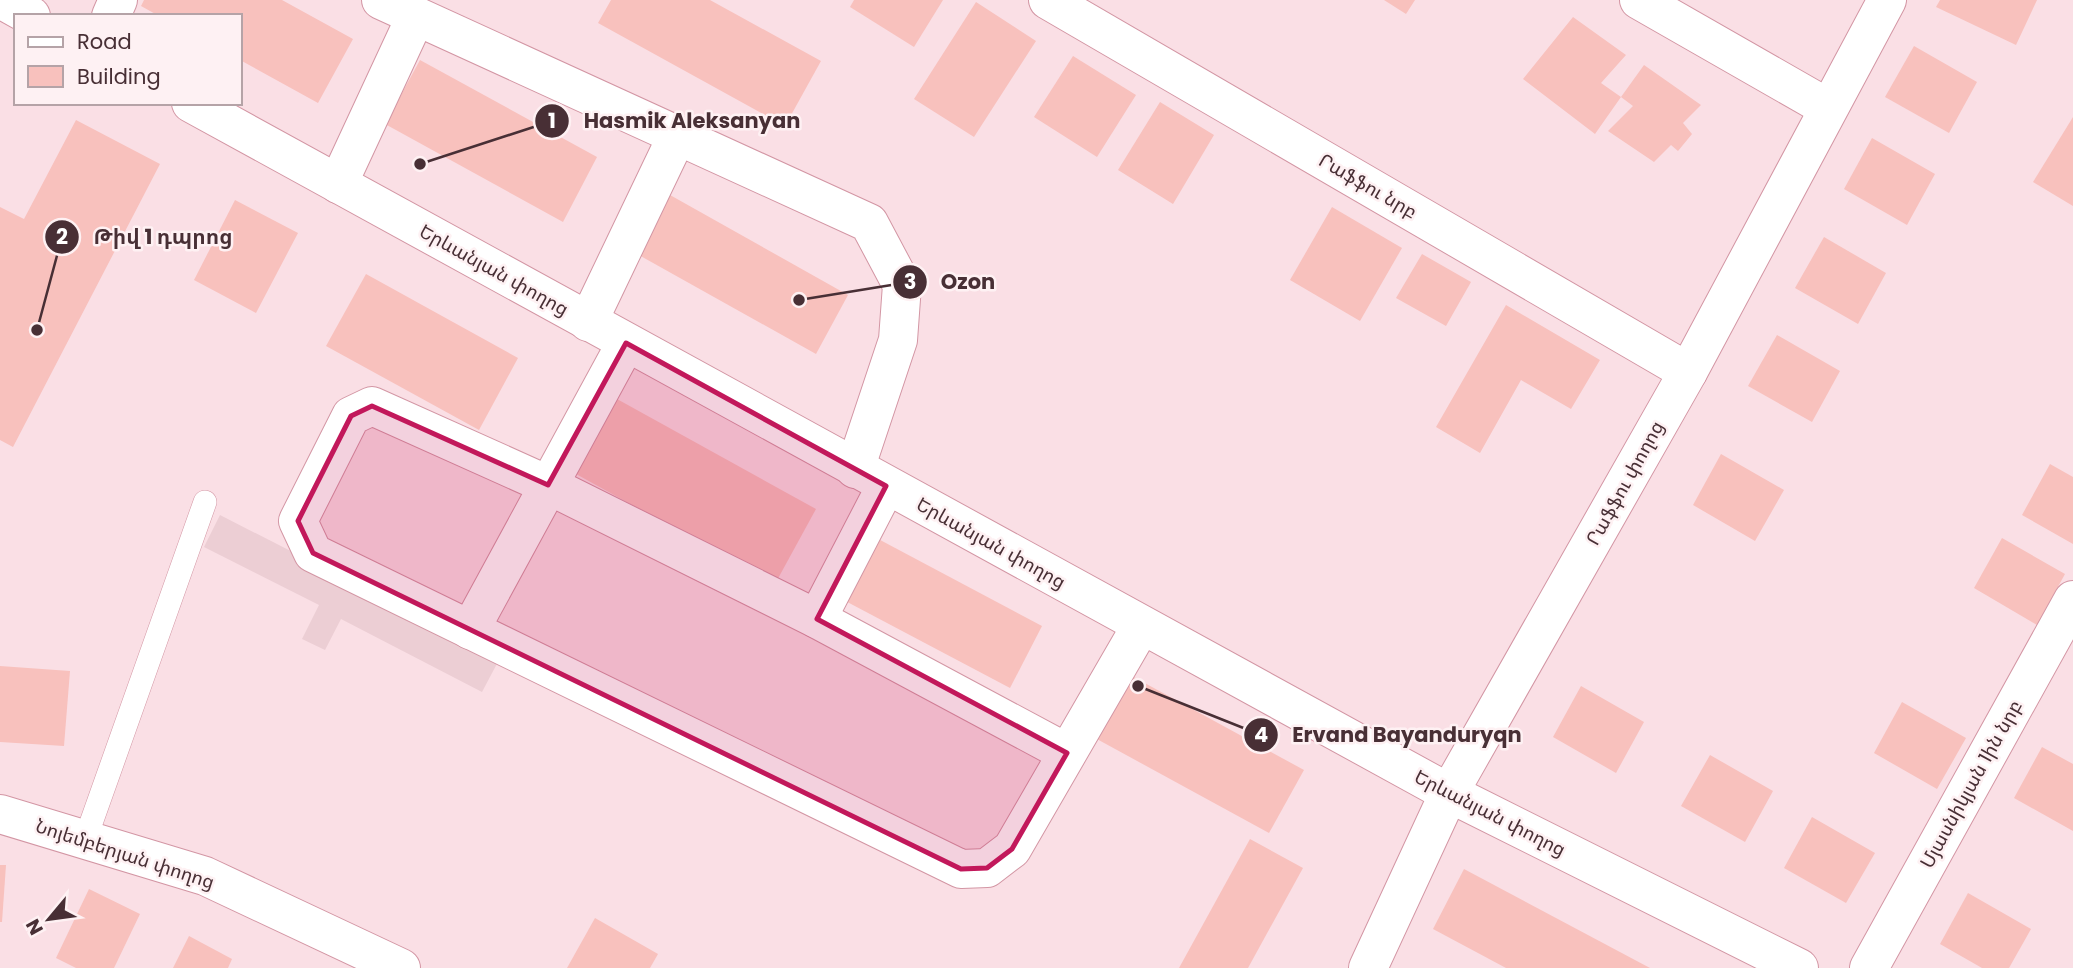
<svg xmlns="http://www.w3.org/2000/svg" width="2073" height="968" viewBox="0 0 2073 968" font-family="Poppins,'Noto Sans Armenian',sans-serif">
  <rect width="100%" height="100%" fill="#fadfe5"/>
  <!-- built -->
  <path fill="#ecced4" d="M 220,515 L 500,658 L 482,692 L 341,619 L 325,650 L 302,639 L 319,605 L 204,547 Z"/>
  <!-- building -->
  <g fill="#f8c1bd">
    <path d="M 144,0 L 282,0 L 353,39 L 318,103 L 240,60 L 240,16 L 159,16 L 141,6 Z"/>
    <path d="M 611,0 L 710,0 L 821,61 L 785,126 L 598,23 Z"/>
    <path d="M 854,0 L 943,0 L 914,47 L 850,7 Z"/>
    <path d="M 1384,0 L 1415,0 L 1406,14 Z"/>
    <path d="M 1940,0 L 2037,0 L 2016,45 L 1936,7 Z"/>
    <path d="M 976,2 L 1036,41 L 974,137 L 914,99 Z"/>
    <path d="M 1573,17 L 1626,55 L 1601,83 L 1621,97 L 1595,134 L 1523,79 Z"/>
    <path d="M 1914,46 L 1977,82 L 1949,133 L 1885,97 Z"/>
    <path d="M 1073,56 L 1136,95 L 1097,157 L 1034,117 Z"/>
    <path d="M 420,60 L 597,157 L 563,222 L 385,124 Z"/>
    <path d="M 1644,65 L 1701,105 L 1683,123 L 1692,134 L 1678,151 L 1671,145 L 1654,162 L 1608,131 L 1633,106 L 1621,97 Z"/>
    <path d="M 1160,102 L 1214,135 L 1173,204 L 1118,170 Z"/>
    <path d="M 2073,117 L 2073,206 L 2033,182 Z"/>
    <path d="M 76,120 L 160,164 L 13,447 L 0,440 L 0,207 L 24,219 Z"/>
    <path d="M 1872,138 L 1935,174 L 1907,225 L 1844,189 Z"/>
    <path d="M 670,195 L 848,295 L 816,354 L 637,254 Z"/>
    <path d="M 235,200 L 298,233 L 256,313 L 194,280 Z"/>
    <path d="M 1332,207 L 1402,248 L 1360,321 L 1290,280 Z"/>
    <path d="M 1824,237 L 1886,273 L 1858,324 L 1795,288 Z"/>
    <path d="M 1422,254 L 1471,282 L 1446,326 L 1396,298 Z"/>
    <path d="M 366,274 L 518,358 L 479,430 L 326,346 Z"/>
    <path d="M 1506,305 L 1600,360 L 1571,409 L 1521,380 L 1480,453 L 1436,427 Z"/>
    <path d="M 1777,335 L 1840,371 L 1812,422 L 1748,386 Z"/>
    <path d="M 617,399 L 816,509 L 775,584 L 576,474 Z"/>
    <path d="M 1721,454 L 1784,490 L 1755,541 L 1693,505 Z"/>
    <path d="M 2050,464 L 2073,477 L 2073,544 L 2022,515 Z"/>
    <path d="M 867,533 L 1042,626 L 1010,688 L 834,595 Z"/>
    <path d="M 2002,538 L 2065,574 L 2037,625 L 1974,588 Z"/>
    <path d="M 0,666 L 70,671 L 64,746 L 0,742 Z"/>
    <path d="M 1130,675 L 1304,770 L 1269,833 L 1095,738 Z"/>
    <path d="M 1581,686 L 1644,722 L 1616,773 L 1553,737 Z"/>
    <path d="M 1902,702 L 1966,738 L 1937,789 L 1874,753 Z"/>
    <path d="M 2042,747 L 2073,764 L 2073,831 L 2014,798 Z"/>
    <path d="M 1710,755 L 1773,791 L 1745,842 L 1681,806 Z"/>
    <path d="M 1812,817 L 1875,853 L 1846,903 L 1784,868 Z"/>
    <path d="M 1250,839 L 1303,868 L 1248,968 L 1179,968 Z"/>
    <path d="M 0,865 L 6,865 L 2,922 L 0,922 Z"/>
    <path d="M 1464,869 L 1650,968 L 1506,968 L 1433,929 Z"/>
    <path d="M 89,889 L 140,914 L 114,968 L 76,968 L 56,958 Z"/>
    <path d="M 1968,893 L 2031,929 L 2009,968 L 1982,968 L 1940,944 Z"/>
    <path d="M 595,918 L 658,954 L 650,968 L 567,968 Z"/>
    <path d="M 189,936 L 232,959 L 228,968 L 173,968 Z"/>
  </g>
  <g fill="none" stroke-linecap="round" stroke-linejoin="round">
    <defs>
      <path id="service" d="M 85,840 L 205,502"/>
      <g id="minor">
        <path d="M 2,0 L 31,16"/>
        <path d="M 381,0 L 869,223 L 902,285 L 898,340 L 855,469"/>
        <path d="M 1048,0 L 1688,372"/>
        <path d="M 1639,0 L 1828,108"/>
        <path d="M 111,16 L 118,0"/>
        <path d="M 191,103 L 1449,793 L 1799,968"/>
        <path d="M 338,184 L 416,16"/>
        <path d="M 588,322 L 677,136"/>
        <path d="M 817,619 L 886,486"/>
        <path d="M 470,630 L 626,343"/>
        <path d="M 1067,753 L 817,619 L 548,485 L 372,406 L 351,416 L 298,521 L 313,553 L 961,869 L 987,868 L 1012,849 L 1141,626"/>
        <path d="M 0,814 L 205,876 L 401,968"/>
        <path d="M 1368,968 L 1449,793 L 1688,372 L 1887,0"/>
        <path d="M 1869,968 L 2073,600"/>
      </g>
    </defs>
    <!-- service casing -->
    <use href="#service" stroke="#d396a4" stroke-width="24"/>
    <!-- minor casing -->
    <use href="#minor" stroke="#d396a4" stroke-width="40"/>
    <!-- service -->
    <use href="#service" stroke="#fff" stroke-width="23"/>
    <!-- minor -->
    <use href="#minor" stroke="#fff" stroke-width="38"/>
  </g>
  <!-- marked area -->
  <path fill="#c2185b" fill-opacity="0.2" stroke="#c2185b" stroke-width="5" stroke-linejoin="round" d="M 626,343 L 886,486 L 817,619 L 1067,753 L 1012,849 L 987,868 L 961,869 L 313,553 L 298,521 L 351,416 L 372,406 L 548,485 Z"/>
  <g text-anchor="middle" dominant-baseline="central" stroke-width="5" stroke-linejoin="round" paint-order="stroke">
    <!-- street labels -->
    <g font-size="19" fill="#482f35" stroke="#fef1f3">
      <text transform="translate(1368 186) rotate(30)">Րաֆֆու նրբ</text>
      <text transform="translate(494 270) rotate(29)">Երևանյան փողոց</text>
      <text transform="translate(1625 483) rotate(-61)">Րաֆֆու փողոց</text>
      <text transform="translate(991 543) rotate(29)">Երևանյան փողոց</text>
      <text transform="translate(1971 784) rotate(-61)">Մյասնիկյան 1ին նրբ</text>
      <text transform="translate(1490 813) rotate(27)">Երևանյան փողոց</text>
      <text transform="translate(125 854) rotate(18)">Նոյեմբերյան փողոց</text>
    </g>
  </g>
  <!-- callouts -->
  <path fill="none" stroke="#482f35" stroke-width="2.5" d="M420 164L552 121M37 330L62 237M799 300L910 282M1138 686L1261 735"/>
  <g fill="#482f35" stroke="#fef1f3" stroke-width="2.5">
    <circle cx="420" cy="164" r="7"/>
    <circle cx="37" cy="330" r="7"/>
    <circle cx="799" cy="300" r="7"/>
    <circle cx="1138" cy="686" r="7"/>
    <circle cx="552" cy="121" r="18"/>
    <circle cx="62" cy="237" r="18"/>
    <circle cx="910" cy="282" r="18"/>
    <circle cx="1261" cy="735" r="18"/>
  </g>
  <g font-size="21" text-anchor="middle" font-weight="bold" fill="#fff">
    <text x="552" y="128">1</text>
    <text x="62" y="244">2</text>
    <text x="910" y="289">3</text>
    <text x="1261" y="742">4</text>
  </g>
  <g font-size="21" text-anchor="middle" font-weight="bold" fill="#482f35" stroke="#fef1f3" stroke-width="5" stroke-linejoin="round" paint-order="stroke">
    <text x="692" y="128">Hasmik Aleksanyan</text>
    <text x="163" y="244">Թիվ 1 դպրոց</text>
    <text x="968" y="289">Ozon</text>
    <text x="1407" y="742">Ervand Bayanduryqn</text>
  </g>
  <!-- legend -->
  <rect x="14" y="14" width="228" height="91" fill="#fef1f3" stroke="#b5a3a7" stroke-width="2"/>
  <rect x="28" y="37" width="35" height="10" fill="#ffffff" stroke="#b5a3a7" stroke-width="2"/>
  <text x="77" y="49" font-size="21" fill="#482f35">Road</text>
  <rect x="28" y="66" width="35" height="21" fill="#f8c1bd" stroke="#b5a3a7" stroke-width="2"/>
  <text x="77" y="84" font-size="21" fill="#482f35">Building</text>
  <!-- north arrow -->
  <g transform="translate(49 919) rotate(241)" stroke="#fef1f3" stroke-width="5" paint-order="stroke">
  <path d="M0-5L12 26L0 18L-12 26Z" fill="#482f35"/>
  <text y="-10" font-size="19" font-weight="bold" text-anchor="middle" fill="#482f35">N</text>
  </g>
</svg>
